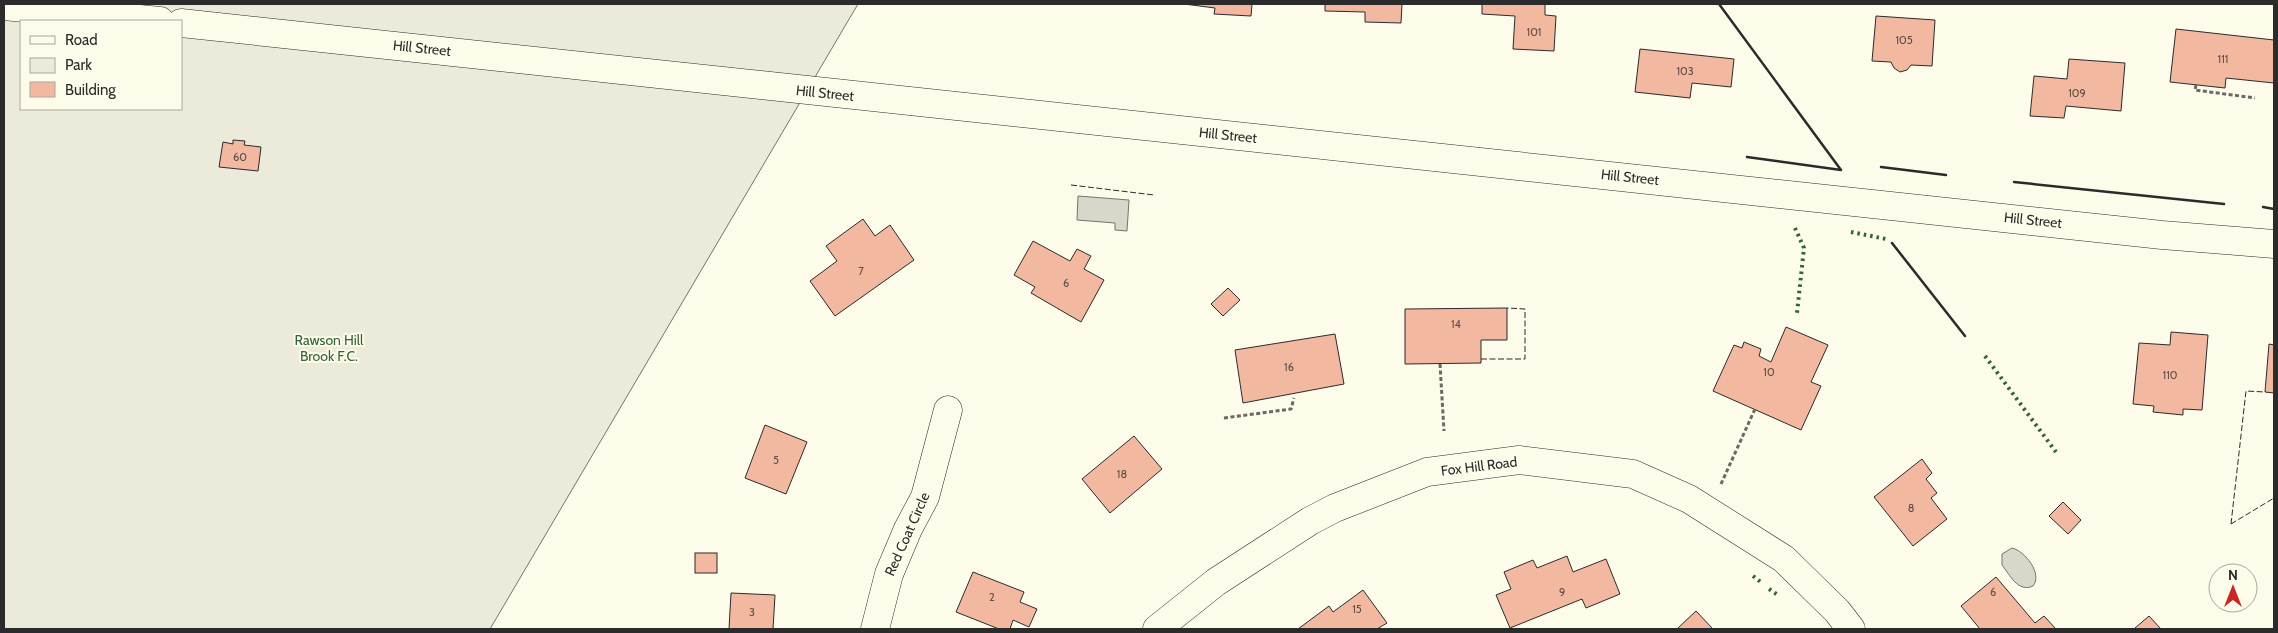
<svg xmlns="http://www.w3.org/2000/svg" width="2278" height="633" viewBox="0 0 2278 633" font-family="Cabin,sans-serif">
  <rect width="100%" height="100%" fill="#fdfbea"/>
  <!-- green -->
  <path fill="#ecebdb" stroke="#74746e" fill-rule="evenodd" d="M 4,4 L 858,4 L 490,629 L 4,629 ZM 21,21 L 181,21 L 181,109 L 21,109 Z"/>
  <!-- water -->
  <g fill="#d8d7c9" stroke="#74746e">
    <path d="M 1078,196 L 1129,200 L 1127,231 L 1115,230 L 1115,223 L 1077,220 Z"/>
    <path d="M 2012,548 C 2025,551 2043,574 2033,586 C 2018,593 2010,575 2002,565 L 2002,554 Z"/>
  </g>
  <!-- building -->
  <g fill="#f2b8a0" stroke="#2b2b2b">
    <path d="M 1184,4 L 1252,4 L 1251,16 L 1214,14 L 1215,8 Z"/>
    <path d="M 1325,4 L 1402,4 L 1401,23 L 1365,22 L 1365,12 L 1325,11 Z"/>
    <path d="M 1482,4 L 1545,4 L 1545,15 L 1556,16 L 1554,51 L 1513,49 L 1515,16 L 1482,14 Z"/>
    <path d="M 1876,16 L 1935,20 L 1932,66 L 1911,65 L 1907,70 L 1900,72 L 1894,68 L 1891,62 L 1872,61 Z"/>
    <path d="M 2176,29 L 2274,40 L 2274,83 L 2226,78 L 2225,88 L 2170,82 Z"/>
    <path d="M 1640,49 L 1734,59 L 1731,87 L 1692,83 L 1690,98 L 1635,92 Z"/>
    <path d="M 2069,59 L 2125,63 L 2121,111 L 2066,106 L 2064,118 L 2030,116 L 2034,76 L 2067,79 Z"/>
    <path d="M 233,140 L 245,141 L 244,145 L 261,147 L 258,171 L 219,167 L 223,142 L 233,144 Z"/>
    <path d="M 863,219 L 875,236 L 890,225 L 914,260 L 835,316 L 810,281 L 837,261 L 826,246 Z"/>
    <path d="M 1033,241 L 1070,261 L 1077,249 L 1091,256 L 1084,269 L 1104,280 L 1081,322 L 1031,293 L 1035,287 L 1014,275 Z"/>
    <path d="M 1228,288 L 1240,300 L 1223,316 L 1211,304 Z"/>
    <path d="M 1507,308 L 1507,340 L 1481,340 L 1481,363 L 1405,364 L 1405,309 Z"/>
    <path d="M 1786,327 L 1828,345 L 1811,382 L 1821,386 L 1801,430 L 1713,391 L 1734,345 L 1742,348 L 1744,342 L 1761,349 L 1759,356 L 1771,362 Z"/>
    <path d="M 2171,332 L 2208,335 L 2202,410 L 2183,409 L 2183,415 L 2153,412 L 2154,406 L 2133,404 L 2139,343 L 2170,345 Z"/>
    <path d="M 1335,334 L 1344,384 L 1243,403 L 1235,350 Z"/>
    <path d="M 2269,344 L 2274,345 L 2274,393 L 2265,392 Z"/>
    <path d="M 765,425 L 807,442 L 786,494 L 745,478 Z"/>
    <path d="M 1134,436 L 1162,469 L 1110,513 L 1082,479 Z"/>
    <path d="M 1922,459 L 1932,473 L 1926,479 L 1937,493 L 1931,498 L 1947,519 L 1913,546 L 1874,497 Z"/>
    <path d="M 2063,502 L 2081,520 L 2068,534 L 2049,516 Z"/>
    <rect x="695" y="553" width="22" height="20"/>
    <path d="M 1567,556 L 1573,572 L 1606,559 L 1620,594 L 1586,608 L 1582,599 L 1510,628 L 1496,595 L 1511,589 L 1504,572 L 1533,560 L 1537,568 Z"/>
    <path d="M 973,572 L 1024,592 L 1020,602 L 1037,609 L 1029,627 L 1013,620 L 1010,629 L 999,629 L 956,612 Z"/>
    <path d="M 1996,577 L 2035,623 L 2044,616 L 2056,629 L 1980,629 L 1961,606 Z"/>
    <path d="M 1363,590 L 1387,623 L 1377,629 L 1298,629 L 1329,606 L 1333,612 Z"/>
    <path d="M 731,593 L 775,595 L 773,629 L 729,629 Z"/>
    <path d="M 1696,611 L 1713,629 L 1677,629 Z"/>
    <path d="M 2149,616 L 2161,629 L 2136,629 L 2135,628 Z"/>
  </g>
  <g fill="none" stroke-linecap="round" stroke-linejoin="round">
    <defs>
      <g id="street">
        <path d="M 875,629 L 889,574 L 908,529 L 925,497 L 948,410"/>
        <path d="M 1157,629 L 1216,582 L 1310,521 L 1335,508 L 1427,472 L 1519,460 L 1633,474 L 1689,499 L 1784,559 L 1837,611 L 1851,629"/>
      </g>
      <g id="secondary">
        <path d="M 4,6 L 160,21"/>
        <path d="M 181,23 L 2162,235 L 2274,244"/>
      </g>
    </defs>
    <!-- street casing -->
    <use href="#street" stroke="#2b2b2b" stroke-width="29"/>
    <!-- secondary casing -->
    <use href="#secondary" stroke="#2b2b2b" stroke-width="29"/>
    <!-- path -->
    <g stroke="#6a6964" stroke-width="3" stroke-dasharray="4 2.5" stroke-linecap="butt">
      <path d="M 2196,85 L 2195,90 L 2255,98"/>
      <path d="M 1440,364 L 1444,431"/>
      <path d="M 1224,418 L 1291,409 L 1294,398"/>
      <path d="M 1721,484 L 1755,409"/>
    </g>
    <!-- street -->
    <use href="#street" stroke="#fdfbea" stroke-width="28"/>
    <!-- secondary -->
    <use href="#secondary" stroke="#fdfbea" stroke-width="28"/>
    <!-- hedge -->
    <g stroke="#34623c" stroke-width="4" stroke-dasharray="2.5 4" stroke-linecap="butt">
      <path d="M 1795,228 L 1804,248 L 1797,313"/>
      <path d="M 1851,232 L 1886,239"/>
      <path d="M 1985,356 L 2056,452"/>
      <path d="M 1753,576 L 1762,583"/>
      <path d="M 1769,589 L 1778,595"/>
    </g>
    <!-- fence -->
    <g stroke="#2b2b2b" stroke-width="1" stroke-dasharray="6 2.5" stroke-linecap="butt">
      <path d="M 1071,185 L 1154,195"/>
      <path d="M 1481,359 L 1525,359 L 1525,309 L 1507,308"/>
      <path d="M 2231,524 L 2246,391 L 2265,392"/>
      <path d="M 2231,524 L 2274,498"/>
    </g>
    <!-- wall -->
    <g stroke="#2b2b2b" stroke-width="2.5">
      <path d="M 1719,4 L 1841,170 L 1747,157"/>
      <path d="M 1881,167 L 1946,175"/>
      <path d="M 2014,182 L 2224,204"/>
      <path d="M 2263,207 L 2274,209"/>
      <path d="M 1892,243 L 1965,336"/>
    </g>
  </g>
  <g text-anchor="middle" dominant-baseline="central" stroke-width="4" stroke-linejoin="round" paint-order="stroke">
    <!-- number labels -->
    <g font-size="11" fill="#5d4e48">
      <text x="1534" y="32">101</text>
      <text x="1904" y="40">105</text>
      <text x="2223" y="59">111</text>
      <text x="1685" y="71">103</text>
      <text x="2077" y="93">109</text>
      <text x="240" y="157">60</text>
      <text x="861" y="271">7</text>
      <text x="1066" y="283">6</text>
      <text x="1456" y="324">14</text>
      <text x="1289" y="367">16</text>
      <text x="1769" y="372">10</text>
      <text x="2170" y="375">110</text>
      <text x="776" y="460">5</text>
      <text x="1122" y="474">18</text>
      <text x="1911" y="508">8</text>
      <text x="1562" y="592">9</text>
      <text x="1993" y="592">6</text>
      <text x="992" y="597">2</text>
      <text x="1357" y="609">15</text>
      <text x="752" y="612">3</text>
    </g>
    <!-- street labels -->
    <g font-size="14" fill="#2b2b2b" stroke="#fdfbea">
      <text transform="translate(422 48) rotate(6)">Hill Street</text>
      <text transform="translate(825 93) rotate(6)">Hill Street</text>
      <text transform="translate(1228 135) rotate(6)">Hill Street</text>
      <text transform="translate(1630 177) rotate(6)">Hill Street</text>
      <text transform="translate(2033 220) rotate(6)">Hill Street</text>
      <text transform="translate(1479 466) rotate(-7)">Fox Hill Road</text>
      <text transform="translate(907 534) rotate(-66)">Red Coat Circle</text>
    </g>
    <!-- park labels -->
    <g font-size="14" fill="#34623c" stroke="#fdfbea">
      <text x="329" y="340">Rawson Hill<tspan x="329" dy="16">Brook F.C.</tspan></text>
    </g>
  </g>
  <!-- border -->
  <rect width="2278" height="633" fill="none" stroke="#2b2b2b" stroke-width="10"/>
  <!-- legend -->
  <rect x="20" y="20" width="162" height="90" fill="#fdfbea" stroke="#a9a89e"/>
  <rect x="30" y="36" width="25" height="8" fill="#fdfbea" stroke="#a9a89e"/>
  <text x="65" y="45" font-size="15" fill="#2b2b2b">Road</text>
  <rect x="30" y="58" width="25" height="15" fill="#ecebdb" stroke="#a9a89e"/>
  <text x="65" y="70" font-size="15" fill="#2b2b2b">Park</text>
  <rect x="30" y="82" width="25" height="15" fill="#f2b8a0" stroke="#a9a89e"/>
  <text x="65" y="95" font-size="15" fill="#2b2b2b">Building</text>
  <!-- north arrow -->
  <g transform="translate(2233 588)"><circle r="24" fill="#fdfbea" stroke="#a9a89e"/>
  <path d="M0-4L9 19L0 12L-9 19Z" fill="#c62828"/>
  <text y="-8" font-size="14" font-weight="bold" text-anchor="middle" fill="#2b2b2b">N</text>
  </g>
</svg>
